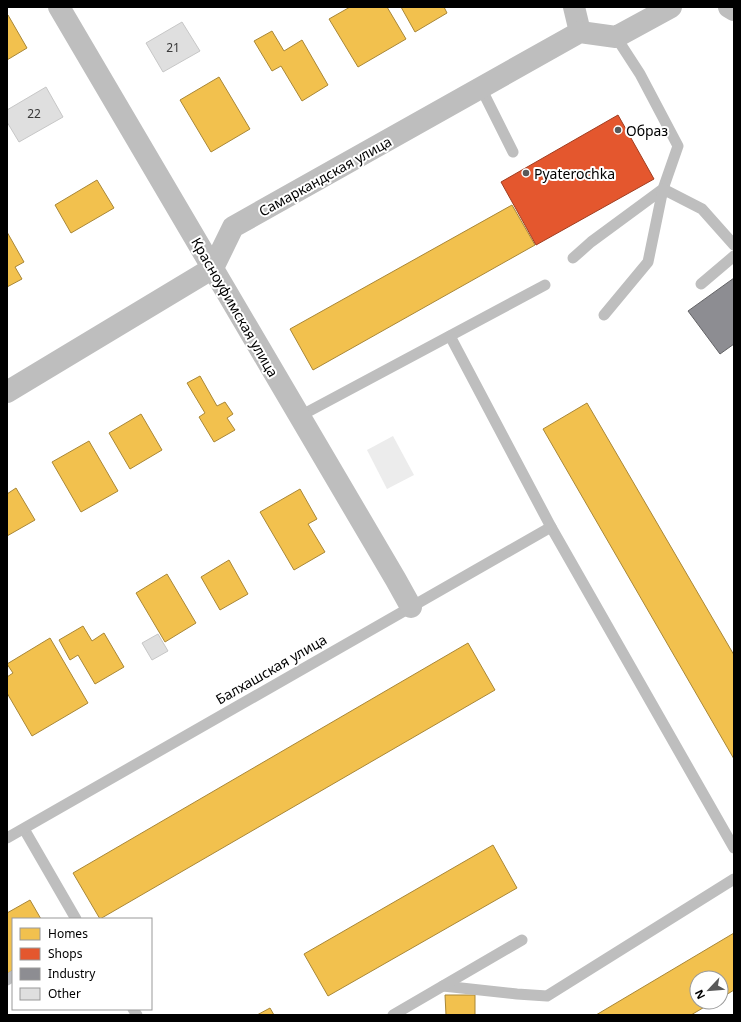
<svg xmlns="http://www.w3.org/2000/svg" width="741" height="1022" viewBox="0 0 741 1022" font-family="'Noto Sans',sans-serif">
  <rect width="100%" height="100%" fill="#fff"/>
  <!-- green -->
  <path fill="#ececec" d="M 393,436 L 414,475 L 387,489 L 367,450 Z"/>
  <!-- homes -->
  <g fill="#f2c14e" stroke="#a98737">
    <path d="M 350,7 L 387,7 L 406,39 L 358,67 L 329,19 Z"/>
    <path d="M 401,7 L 444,7 L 447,13 L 415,32 Z"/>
    <path d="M 8,15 L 27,48 L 7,60 L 7,16 Z"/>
    <path d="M 272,31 L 284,51 L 302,40 L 328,85 L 302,101 L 281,66 L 272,71 L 254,41 Z"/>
    <path d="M 219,77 L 250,129 L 211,152 L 180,100 Z"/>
    <path d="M 97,180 L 114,208 L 71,233 L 55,205 Z"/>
    <path d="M 512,205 L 535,245 L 313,370 L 290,329 Z"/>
    <path d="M 7,232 L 24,262 L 15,267 L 22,279 L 7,287 Z"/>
    <path d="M 200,376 L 217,406 L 225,402 L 233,414 L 227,418 L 235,430 L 214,442 L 199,417 L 205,413 L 187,383 Z"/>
    <path d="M 587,403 L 734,655 L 734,759 L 543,429 Z"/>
    <path d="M 141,414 L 162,450 L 130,469 L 109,433 Z"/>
    <path d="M 89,441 L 118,491 L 81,512 L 52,462 Z"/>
    <path d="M 16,488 L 35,520 L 7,536 L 7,494 Z"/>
    <path d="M 300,489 L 317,519 L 308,524 L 325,552 L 294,570 L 260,512 Z"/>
    <path d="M 229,560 L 248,594 L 220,610 L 201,577 Z"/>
    <path d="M 167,574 L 196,623 L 165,642 L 136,593 Z"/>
    <path d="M 83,626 L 92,641 L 104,633 L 124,667 L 95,684 L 78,655 L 70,660 L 59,640 Z"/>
    <path d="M 50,638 L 88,703 L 32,736 L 7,693 L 7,677 L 13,673 L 7,664 Z"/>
    <path d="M 468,643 L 495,690 L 100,919 L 73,873 Z"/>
    <path d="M 493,845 L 517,888 L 328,996 L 304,954 Z"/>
    <path d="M 30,900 L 41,919 L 13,919 L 13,970 L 7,974 L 7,913 Z"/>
    <path d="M 734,933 L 734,990 L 721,998 L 721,978 L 697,978 L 697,1002 L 713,1002 L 691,1015 L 596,1015 Z"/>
    <path d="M 445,995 L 475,995 L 475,1015 L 446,1015 Z"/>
    <path d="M 270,1008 L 274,1015 L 257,1015 Z"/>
  </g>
  <!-- shops -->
  <path fill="#e4572e" stroke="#a03d20" d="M 618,115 L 654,179 L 536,245 L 501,182 Z"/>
  <!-- industry -->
  <path fill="#8d8d92" stroke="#636366" d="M 734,278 L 734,344 L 720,354 L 688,311 Z"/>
  <!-- building -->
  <g fill="#dfdfdf" stroke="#c7c7c7">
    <path d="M 182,22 L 200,51 L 163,72 L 146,43 Z"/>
    <path d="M 46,87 L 63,117 L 19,142 L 7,122 L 7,110 Z"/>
    <path d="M 158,634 L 168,651 L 152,660 L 142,643 Z"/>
  </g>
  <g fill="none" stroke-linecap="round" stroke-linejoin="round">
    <!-- service -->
    <g stroke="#bebebe" stroke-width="11">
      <path d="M 481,88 L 513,152"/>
      <path d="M 573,258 L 591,242 L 663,189 L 678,146 L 640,74 L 616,37"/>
      <path d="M 701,284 L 734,256"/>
      <path d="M 604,315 L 648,262 L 663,189 L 702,209 L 734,245"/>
      <path d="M 450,336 L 551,527 L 734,848"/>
      <path d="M 300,416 L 545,285"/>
      <path d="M 24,829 L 76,919"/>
      <path d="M 7,838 L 551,527"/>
      <path d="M 7,980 L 13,976"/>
      <path d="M 443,986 L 517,994 L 547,996 L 734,879"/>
      <path d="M 133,1009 L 137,1015"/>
      <path d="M 393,1015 L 522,940"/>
    </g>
    <!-- minor -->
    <g stroke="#bebebe" stroke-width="22">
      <path d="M 59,7 L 396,580 L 411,607"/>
      <path d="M 574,7 L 580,32"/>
      <path d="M 729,7 L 734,10"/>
      <path d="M 7,392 L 213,268 L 233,227 L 580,32 L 616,37 L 671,7"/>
    </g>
  </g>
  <!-- markers -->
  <g fill="#595959" stroke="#fff" stroke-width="1.5">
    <circle cx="618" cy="130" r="4"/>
    <circle cx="526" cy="173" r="4"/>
  </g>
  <g text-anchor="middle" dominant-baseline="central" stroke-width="4" stroke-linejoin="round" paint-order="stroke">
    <!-- number labels -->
    <g font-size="12" fill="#383838">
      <text x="173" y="47">21</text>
      <text x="34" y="113">22</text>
    </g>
    <!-- poi labels -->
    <g font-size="14" fill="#000" stroke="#fff" text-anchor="start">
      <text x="626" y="130">Образ</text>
      <text x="534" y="173">Pyaterochka</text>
    </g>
    <!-- street labels -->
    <g font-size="14" fill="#000" stroke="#fff">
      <text transform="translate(325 176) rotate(-29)">Самаркандская улица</text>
      <text transform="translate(235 307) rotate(60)">Красноуфимская улица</text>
      <text transform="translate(271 669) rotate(-30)">Балхашская улица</text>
    </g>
  </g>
  <!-- border -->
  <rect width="741" height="1022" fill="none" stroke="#000000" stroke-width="16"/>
  <!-- legend -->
  <rect x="12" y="918" width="140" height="92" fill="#ffffff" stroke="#999999"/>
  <rect x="20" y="928" width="20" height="12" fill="#f2c14e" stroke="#999999"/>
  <text x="48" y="938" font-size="12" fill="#000000">Homes</text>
  <rect x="20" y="948" width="20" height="12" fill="#e4572e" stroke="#999999"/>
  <text x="48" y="958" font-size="12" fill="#000000">Shops</text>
  <rect x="20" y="968" width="20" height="12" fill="#8d8d92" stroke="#999999"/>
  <text x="48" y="978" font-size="12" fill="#000000">Industry</text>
  <rect x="20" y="988" width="20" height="12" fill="#dfdfdf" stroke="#999999"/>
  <text x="48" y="998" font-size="12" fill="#000000">Other</text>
  <!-- north arrow -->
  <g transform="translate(709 990) rotate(244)"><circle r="19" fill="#ffffff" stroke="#999999"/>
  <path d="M0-3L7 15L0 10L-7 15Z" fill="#595959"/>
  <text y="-6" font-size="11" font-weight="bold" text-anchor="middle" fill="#000000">N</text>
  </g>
</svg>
